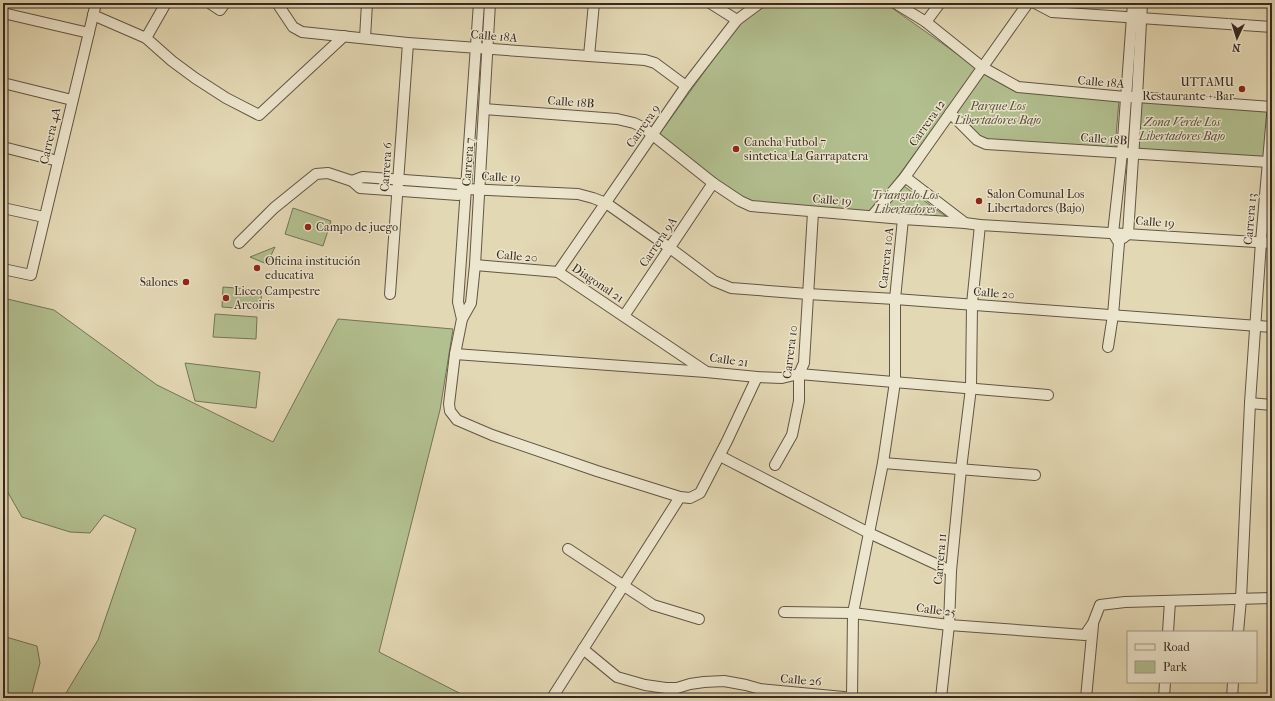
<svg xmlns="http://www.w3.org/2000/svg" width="1275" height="701" viewBox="0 0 1275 701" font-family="'IM FELL French Canon',serif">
  <rect width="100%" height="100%" fill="#e3d8b4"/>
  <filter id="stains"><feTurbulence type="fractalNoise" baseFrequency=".005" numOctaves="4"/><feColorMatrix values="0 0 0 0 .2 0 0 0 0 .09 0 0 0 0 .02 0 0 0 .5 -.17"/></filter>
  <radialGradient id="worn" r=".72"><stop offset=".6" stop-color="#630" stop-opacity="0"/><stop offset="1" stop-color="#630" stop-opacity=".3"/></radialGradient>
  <!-- green -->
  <g fill="#b2bf8f" stroke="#747458">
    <path d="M 770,3 L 885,3 L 977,68 L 872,212 L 752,203 L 714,180 L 658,136 L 743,18 Z"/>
    <path d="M 982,71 L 1017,91 L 1119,100 L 1115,148 L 985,141 L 955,113 Z"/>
    <path d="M 1139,101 L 1269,109 L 1264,159 L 1136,151 Z"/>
    <path d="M 901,184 L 948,218 L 881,213 Z"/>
    <path d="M 293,208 L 331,221 L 323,246 L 285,234 Z"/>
    <path d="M 275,247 L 267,264 L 250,257 Z"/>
    <path d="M 223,287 L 262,290 L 260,310 L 222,307 Z"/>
    <path d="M 3,298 L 54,310 L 157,385 L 273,442 L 338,319 L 453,329 L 440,410 L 379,652 L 469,698 L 63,698 L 98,640 L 136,529 L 104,515 L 90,533 L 70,532 L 22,517 L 3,484 Z"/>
    <path d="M 215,314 L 257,317 L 256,339 L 213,337 Z"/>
    <path d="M 185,363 L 260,372 L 256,408 L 195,401 Z"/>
    <path d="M 3,631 L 6,637 L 37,646 L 40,663 L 31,697 L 33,698 L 3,698 Z"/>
  </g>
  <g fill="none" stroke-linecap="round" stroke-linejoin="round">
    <defs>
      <g id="street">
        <path d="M 277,3 L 293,27 L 302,32 L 408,43 L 645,60 L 655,63 L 686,86"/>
        <path d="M 490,3 L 475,265 L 471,303 L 462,319 L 455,354 L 449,404 L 450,411 L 457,420 L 492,435 L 597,471 L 680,497 L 690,498 L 700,493 L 727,441 L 757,377"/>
        <path d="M 710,3 L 737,20"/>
        <path d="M 895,3 L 926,22 L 982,67 L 1018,87 L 1125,97 L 1137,97 L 1272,107"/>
        <path d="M 1035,3 L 1052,12 L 1272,27"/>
        <path d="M 211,4 L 220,10 L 225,3"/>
        <path d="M 3,13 L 89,33"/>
        <path d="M 93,15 L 146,38 L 172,61 L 195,78 L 226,98 L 259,115 L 344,36"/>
        <path d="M 926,22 L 940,3"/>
        <path d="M 146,38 L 166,3"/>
        <path d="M 365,38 L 367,3"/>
        <path d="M 589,56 L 594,3"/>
        <path d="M 3,83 L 72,100"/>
        <path d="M 484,109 L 617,119 L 634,123 L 644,128 L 713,183 L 740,201 L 751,206 L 903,219 L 965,223 L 980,225 L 1272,243"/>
        <path d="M 950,113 L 977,140 L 986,144 L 1268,162"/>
        <path d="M 3,147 L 58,161"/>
        <path d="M 905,177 L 965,223"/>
        <path d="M 352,181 L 363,177 L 459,184 L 466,189 L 578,194 L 593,198 L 606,203 L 670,248 L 714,281 L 731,288 L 808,294 L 895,299 L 1272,327"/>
        <path d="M 3,208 L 44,217"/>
        <path d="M 872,216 L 905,177 L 1028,3"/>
        <path d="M 1123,238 L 1128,234 L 1137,97 L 1142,3"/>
        <path d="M 239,243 L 274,208 L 316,174 L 328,173 L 352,181 L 360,188 L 458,195 L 466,189"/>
        <path d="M 475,265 L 558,272 L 705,371"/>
        <path d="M 3,269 L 31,275 L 96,3"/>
        <path d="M 558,272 L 686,86 L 737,20 L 760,3"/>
        <path d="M 390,294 L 408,43"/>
        <path d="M 624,316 L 713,183"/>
        <path d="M 462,319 L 458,302 L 479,3"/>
        <path d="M 1108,347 L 1113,315 L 1119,243 L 1113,233 L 1122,153 L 1133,3"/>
        <path d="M 455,354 L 706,372 L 757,377 L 782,378 L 799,374 L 1048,395"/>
        <path d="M 1250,403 L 1272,405"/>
        <path d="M 720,456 L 869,533 L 951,571"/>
        <path d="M 883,463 L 1035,475"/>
        <path d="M 775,465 L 792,435 L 799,401 L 799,374 L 804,363 L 813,212"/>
        <path d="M 568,549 L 653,605 L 699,619"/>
        <path d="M 784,612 L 853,613 L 949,625 L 1085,635 L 1093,623 L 1100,605 L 1125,602 L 1272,598"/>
        <path d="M 1168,632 L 1170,601"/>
        <path d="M 1238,632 L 1241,599 L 1250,403 L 1261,242 L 1272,115"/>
        <path d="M 583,649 L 617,677 L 645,685 L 666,688 L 677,688 L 690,684 L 704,682 L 724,681 L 746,685 L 760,689 L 854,698"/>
        <path d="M 552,698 L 680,497"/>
        <path d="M 852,698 L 853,613 L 883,463 L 895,382 L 895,299 L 903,219"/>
        <path d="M 941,698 L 949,625 L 951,571 L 961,469 L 971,388 L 972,304 L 980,225"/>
        <path d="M 1086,698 L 1093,625"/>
        <path d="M 1164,698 L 1165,682"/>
        <path d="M 1232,698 L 1233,682"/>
      </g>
    </defs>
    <!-- street casing -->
    <use href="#street" stroke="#625545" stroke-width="12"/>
    <!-- street -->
    <use href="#street" stroke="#ede6ce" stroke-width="10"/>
  </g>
  <!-- markers -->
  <g fill="#8f2418" stroke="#ede6ce" stroke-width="1.5">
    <circle cx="1242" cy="89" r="4"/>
    <circle cx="736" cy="149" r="4"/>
    <circle cx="979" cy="201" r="4"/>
    <circle cx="308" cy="227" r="4"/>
    <circle cx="257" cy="268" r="4"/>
    <circle cx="186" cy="282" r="4"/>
    <circle cx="226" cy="298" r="4"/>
  </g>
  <g text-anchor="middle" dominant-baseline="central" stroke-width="3" stroke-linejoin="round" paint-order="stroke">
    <!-- street labels -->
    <g font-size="12" fill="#372920" stroke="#ede6ce">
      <text transform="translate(494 36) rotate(5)">Calle 18A</text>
      <text transform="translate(1101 82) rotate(5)">Calle 18A</text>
      <text transform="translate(571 102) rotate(4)">Calle 18B</text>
      <text transform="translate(927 123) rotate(-55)">Carrera 12</text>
      <text transform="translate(643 126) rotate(-55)">Carrera 9</text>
      <text transform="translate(50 136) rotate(-77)">Carrera 4A</text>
      <text transform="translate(1104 139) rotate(4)">Calle 18B</text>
      <text transform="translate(468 162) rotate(-86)">Carrera 7</text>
      <text transform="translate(386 167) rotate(-86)">Carrera 6</text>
      <text transform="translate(501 177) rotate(3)">Calle 19</text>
      <text transform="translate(832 200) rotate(4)">Calle 19</text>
      <text transform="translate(1250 219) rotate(-85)">Carrera 13</text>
      <text transform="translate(1155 222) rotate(4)">Calle 19</text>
      <text transform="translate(658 242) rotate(-56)">Carrera 9A</text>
      <text transform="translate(517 256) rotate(5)">Calle 20</text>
      <text transform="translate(886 258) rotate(-84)">Carrera 10A</text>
      <text transform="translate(598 283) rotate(34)">Diagonal 21</text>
      <text transform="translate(994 293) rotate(5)">Calle 20</text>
      <text transform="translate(790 352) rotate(-83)">Carrera 10</text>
      <text transform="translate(729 360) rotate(8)">Calle 21</text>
      <text transform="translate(940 559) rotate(-85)">Carrera 11</text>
      <text transform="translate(936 610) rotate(7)">Calle 25</text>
      <text transform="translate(801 680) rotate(5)">Calle 26</text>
    </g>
    <!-- poi labels -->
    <g font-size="12" fill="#372920" stroke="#ede6ce" text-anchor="start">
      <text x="1234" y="82" text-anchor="end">UTTAMU<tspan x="1234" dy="14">Restaurante + Bar</tspan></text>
      <text x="744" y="142">Cancha Futbol 7<tspan x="744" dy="14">sintetica La Garrapatera</tspan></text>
      <text x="987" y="194">Salon Comunal Los<tspan x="987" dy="14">Libertadores (Bajo)</tspan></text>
      <text x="316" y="227">Campo de juego</text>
      <text x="265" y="261">Oficina institución<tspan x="265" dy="14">educativa</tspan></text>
      <text x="178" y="282" text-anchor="end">Salones</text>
      <text x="234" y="291">Liceo Campestre<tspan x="234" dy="14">Arcoiris</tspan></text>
    </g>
    <!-- park labels -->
    <g font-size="12" font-style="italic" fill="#564e3c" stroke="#ede6ce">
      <text x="998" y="106">Parque Los<tspan x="998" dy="14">Libertadores Bajo</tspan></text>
      <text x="1182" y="122">Zona Verde Los<tspan x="1182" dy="14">Libertadores Bajo</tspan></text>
      <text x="905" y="195">Triangulo Los<tspan x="905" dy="14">Libertadores</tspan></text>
    </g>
  </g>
  <!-- margin -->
  <rect width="1275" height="701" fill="none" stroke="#e3d8b4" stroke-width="16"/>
  <rect x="4" y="4" width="1267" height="693" fill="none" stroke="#372920" stroke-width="2"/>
  <rect x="8" y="8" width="1259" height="685" fill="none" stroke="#372920"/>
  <!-- legend -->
  <rect x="1127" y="631" width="130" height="52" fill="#ede6ce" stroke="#a49a88"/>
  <rect x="1135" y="644" width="20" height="6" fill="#ede6ce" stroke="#a49a88"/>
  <text x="1163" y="651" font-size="12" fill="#372920">Road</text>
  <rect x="1135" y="661" width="20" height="12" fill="#b2bf8f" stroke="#a49a88"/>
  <text x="1163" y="671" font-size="12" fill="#372920">Park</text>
  <!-- north arrow -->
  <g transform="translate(1237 38) rotate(184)" stroke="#ede6ce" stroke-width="3" paint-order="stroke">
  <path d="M0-3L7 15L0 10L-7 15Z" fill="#372920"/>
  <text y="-6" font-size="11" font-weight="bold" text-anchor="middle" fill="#372920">N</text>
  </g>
  <rect width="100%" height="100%" filter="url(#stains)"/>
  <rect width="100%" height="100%" fill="url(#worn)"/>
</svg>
